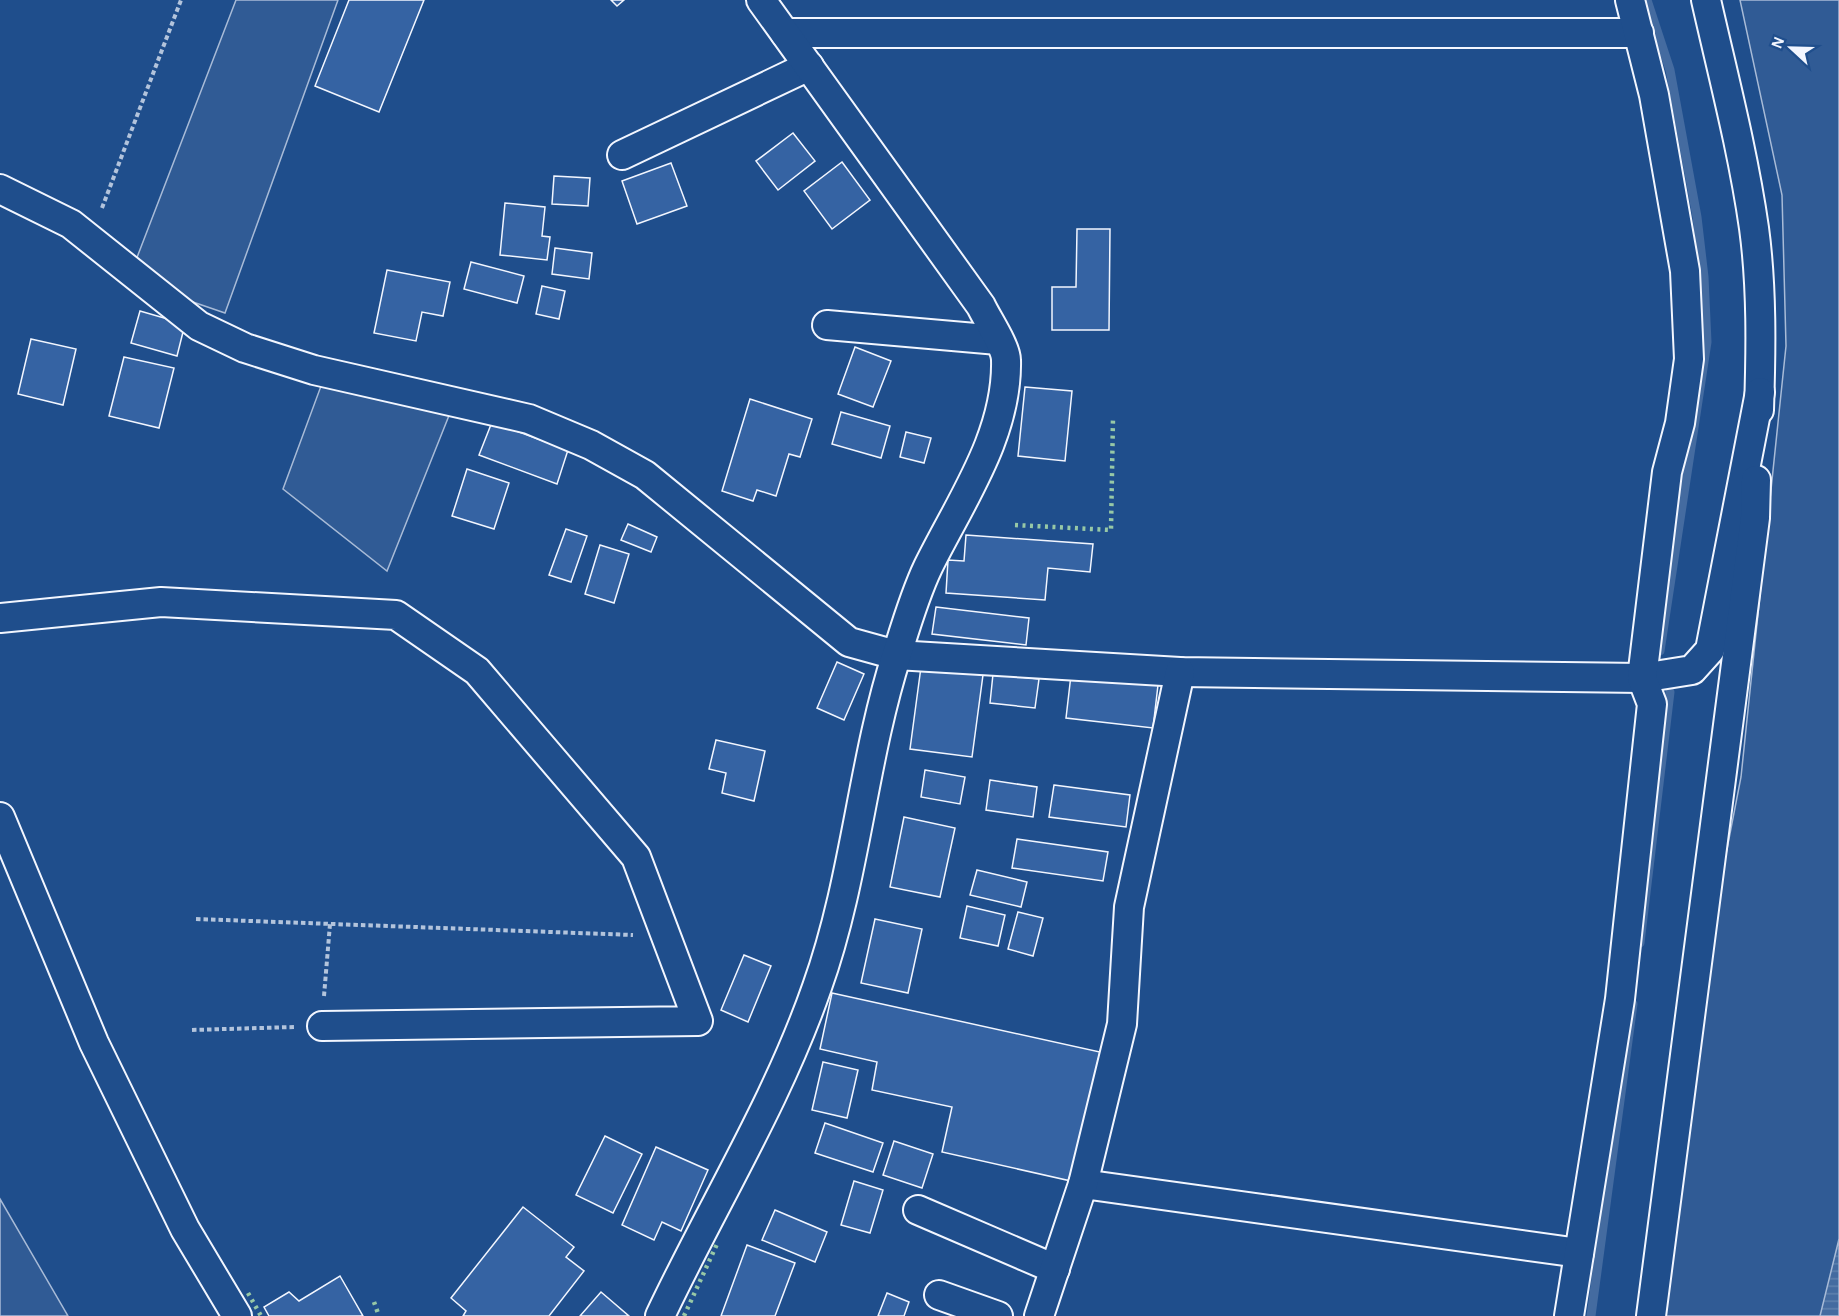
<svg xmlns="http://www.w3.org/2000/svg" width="1839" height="1316" viewBox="0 0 1839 1316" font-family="'Alegreya Sans',sans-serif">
  <defs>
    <pattern id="water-rules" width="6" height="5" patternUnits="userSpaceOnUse" patternTransform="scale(1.5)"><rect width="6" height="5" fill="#446ba0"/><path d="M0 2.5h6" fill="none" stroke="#5f81ae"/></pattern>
  </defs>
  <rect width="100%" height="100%" fill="#1f4e8c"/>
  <!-- built -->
  <g fill="#305b95" stroke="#a8bbd7" stroke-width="1.5">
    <path d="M 236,0 L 338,0 L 225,313 L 190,301 L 136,260 Z"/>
    <path d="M 1740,0 L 1839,0 L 1839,1316 L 1655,1316 L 1706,957 L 1741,777 L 1786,346 L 1782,195 Z"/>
    <path d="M 321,386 L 450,413 L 387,571 L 283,489 Z"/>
    <path d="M 0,1199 L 68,1316 L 0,1316 Z"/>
  </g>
  <!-- water -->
  <path fill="url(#water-rules)" stroke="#a8bbd7" stroke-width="1.5" d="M 1839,1239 L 1839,1316 L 1820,1316 Z"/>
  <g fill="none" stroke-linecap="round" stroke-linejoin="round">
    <!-- stream -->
    <g stroke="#446ba0" stroke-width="9">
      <path d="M 1647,0 L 1670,70 L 1697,217 L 1704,277 L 1707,342 L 1660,651"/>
      <path d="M 1640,943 L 1670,692"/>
      <path d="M 1591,1316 L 1633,1004"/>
    </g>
  </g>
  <!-- building -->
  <g fill="#3563a3" stroke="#f2f6ff" stroke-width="1.5">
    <path d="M 349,0 L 424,0 L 379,112 L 315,86 Z"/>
    <path d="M 611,0 L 624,0 L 617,6 Z"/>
    <path d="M 793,133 L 815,161 L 778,190 L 756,161 Z"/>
    <path d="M 842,162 L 870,200 L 832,229 L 804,191 Z"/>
    <path d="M 671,163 L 687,206 L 637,224 L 622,181 Z"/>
    <path d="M 554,176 L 590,178 L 588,206 L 552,204 Z"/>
    <path d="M 505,203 L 545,207 L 542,236 L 550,237 L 547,260 L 500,255 Z"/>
    <path d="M 1077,229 L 1110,229 L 1109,330 L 1052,330 L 1052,287 L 1076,287 Z"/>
    <path d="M 555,248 L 592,253 L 589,279 L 552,274 Z"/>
    <path d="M 471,262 L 524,276 L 517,303 L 464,289 Z"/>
    <path d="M 387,270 L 450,282 L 443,316 L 422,312 L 416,341 L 374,333 Z"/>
    <path d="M 542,286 L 565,291 L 559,319 L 536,314 Z"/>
    <path d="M 140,311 L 185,324 L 177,356 L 131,343 Z"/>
    <path d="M 31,339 L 76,349 L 63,405 L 18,394 Z"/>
    <path d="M 855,347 L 891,361 L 873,407 L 838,394 Z"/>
    <path d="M 124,357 L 174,368 L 159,428 L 109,416 Z"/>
    <path d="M 1025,387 L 1072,391 L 1065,461 L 1018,456 Z"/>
    <path d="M 750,399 L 812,419 L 800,457 L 789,454 L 776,496 L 757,490 L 753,501 L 722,491 Z"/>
    <path d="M 841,412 L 890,426 L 881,458 L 832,444 Z"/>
    <path d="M 492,422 L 568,450 L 557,484 L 479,455 Z"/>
    <path d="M 906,432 L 931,438 L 924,463 L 900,457 Z"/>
    <path d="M 467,469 L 509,483 L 494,529 L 452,516 Z"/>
    <path d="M 628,524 L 657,537 L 651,552 L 621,540 Z"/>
    <path d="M 566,529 L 587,536 L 571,582 L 549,575 Z"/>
    <path d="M 966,535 L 1093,544 L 1090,572 L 1048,568 L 1045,600 L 946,593 L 948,560 L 964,561 Z"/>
    <path d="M 600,545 L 629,554 L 614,603 L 585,594 Z"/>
    <path d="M 936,607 L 1029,618 L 1026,645 L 932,634 Z"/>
    <path d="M 837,662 L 864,674 L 844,720 L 817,708 Z"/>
    <path d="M 921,667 L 983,675 L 972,757 L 910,749 Z"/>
    <path d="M 993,674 L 1039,679 L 1035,708 L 990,703 Z"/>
    <path d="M 1071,675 L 1158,685 L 1153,728 L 1066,718 Z"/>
    <path d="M 716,740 L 765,751 L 754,801 L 722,793 L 726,773 L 709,769 Z"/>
    <path d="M 925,770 L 965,777 L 960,804 L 921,797 Z"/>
    <path d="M 990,780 L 1037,787 L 1033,817 L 986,810 Z"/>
    <path d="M 1054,785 L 1130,795 L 1126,827 L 1049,817 Z"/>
    <path d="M 904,817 L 955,828 L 940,897 L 890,887 Z"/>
    <path d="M 1017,839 L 1108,852 L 1103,881 L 1012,868 Z"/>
    <path d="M 977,870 L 1027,882 L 1021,907 L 970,895 Z"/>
    <path d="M 967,906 L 1005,915 L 998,946 L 960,938 Z"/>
    <path d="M 1018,912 L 1043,918 L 1033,956 L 1008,949 Z"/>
    <path d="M 875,919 L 922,929 L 908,993 L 861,983 Z"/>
    <path d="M 744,955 L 771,966 L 748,1022 L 721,1010 Z"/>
    <path d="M 832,993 L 1100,1052 L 1071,1181 L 942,1152 L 952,1107 L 872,1090 L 877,1062 L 820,1049 Z"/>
    <path d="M 823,1062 L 858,1070 L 847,1118 L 812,1110 Z"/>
    <path d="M 825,1123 L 883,1143 L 873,1172 L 815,1153 Z"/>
    <path d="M 605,1136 L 642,1154 L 613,1213 L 576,1195 Z"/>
    <path d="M 894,1141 L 933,1154 L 922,1188 L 883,1175 Z"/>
    <path d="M 656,1147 L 708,1170 L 681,1231 L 662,1222 L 654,1240 L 622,1225 Z"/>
    <path d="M 854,1181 L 883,1190 L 870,1233 L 841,1225 Z"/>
    <path d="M 523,1207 L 574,1247 L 566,1257 L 584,1271 L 549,1316 L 463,1316 L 466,1311 L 451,1298 Z"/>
    <path d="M 775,1210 L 827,1232 L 815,1262 L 762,1240 Z"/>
    <path d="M 747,1245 L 795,1263 L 775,1316 L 721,1316 Z"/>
    <path d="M 340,1276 L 363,1316 L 269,1316 L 264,1307 L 289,1292 L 299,1301 Z"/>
    <path d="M 601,1292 L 629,1316 L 580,1316 Z"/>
    <path d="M 887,1293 L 909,1302 L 904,1316 L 878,1316 Z"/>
  </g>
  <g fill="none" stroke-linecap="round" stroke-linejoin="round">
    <defs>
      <g id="minor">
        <path d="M 1706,0 C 1723,75 1743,151 1754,228 C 1762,287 1761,350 1759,410"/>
        <path d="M 785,33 L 1639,33"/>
        <path d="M 622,155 L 809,66"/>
        <path d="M 0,189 L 71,224 L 199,326 L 245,348 L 314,370 L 529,419 L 591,445 L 645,475 L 849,642 L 896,655 L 1180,672 L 1642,678 L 1692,670 L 1710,650 L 1760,392"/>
        <path d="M 827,325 L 998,340"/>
        <path d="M 0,618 L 161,602 L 396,615 L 477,671 L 636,857 L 698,1021 L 322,1026"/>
        <path d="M 0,817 L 94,1043 L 185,1229 L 237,1316"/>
        <path d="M 1083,1184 L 1579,1253"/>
        <path d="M 918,1210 L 1055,1269"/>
        <path d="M 939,1295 L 998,1316"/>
        <path d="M 660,1316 C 712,1206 777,1102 817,987 C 856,878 862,763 897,654 C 906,625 915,594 928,567 C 960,502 1008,435 1006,360 C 1006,347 987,319 981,306 L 761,0"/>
        <path d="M 1039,1316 L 1083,1184 L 1122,1024 L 1129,907 L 1180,672"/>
        <path d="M 1569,1316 L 1620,999 L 1652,704 L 1642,678 L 1667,472 L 1680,423 L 1689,359 L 1685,271 L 1654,95 L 1630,0"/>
        <path d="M 1651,1316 L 1755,518 L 1756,480"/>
      </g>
    </defs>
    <!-- minor casing -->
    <use href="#minor" stroke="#f2f6ff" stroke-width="32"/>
    <!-- path -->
    <g stroke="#b3c4dc" stroke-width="4" stroke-dasharray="4.5 3" stroke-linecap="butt">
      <path d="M 102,208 L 181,0"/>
      <path d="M 196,919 L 633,935"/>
      <path d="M 324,996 L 330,924"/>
      <path d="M 192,1030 L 294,1027"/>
    </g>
    <!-- minor -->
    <use href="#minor" stroke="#1f4e8c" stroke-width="28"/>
    <!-- hedge -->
    <g stroke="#97c8a6" stroke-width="4.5" stroke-dasharray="3 4.5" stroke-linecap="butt">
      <path d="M 1015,525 L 1111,530 L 1113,418"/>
      <path d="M 248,1293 L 261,1316"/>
      <path d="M 374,1302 L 379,1316"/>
      <path d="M 684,1316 L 717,1244"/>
    </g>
  </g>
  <!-- north arrow -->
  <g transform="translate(1791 48) rotate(292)" stroke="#1f4e8c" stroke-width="4.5" paint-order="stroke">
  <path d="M0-4.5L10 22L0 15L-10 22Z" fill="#f2f6ff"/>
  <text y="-9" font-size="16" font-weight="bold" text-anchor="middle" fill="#f2f6ff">N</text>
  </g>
</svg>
